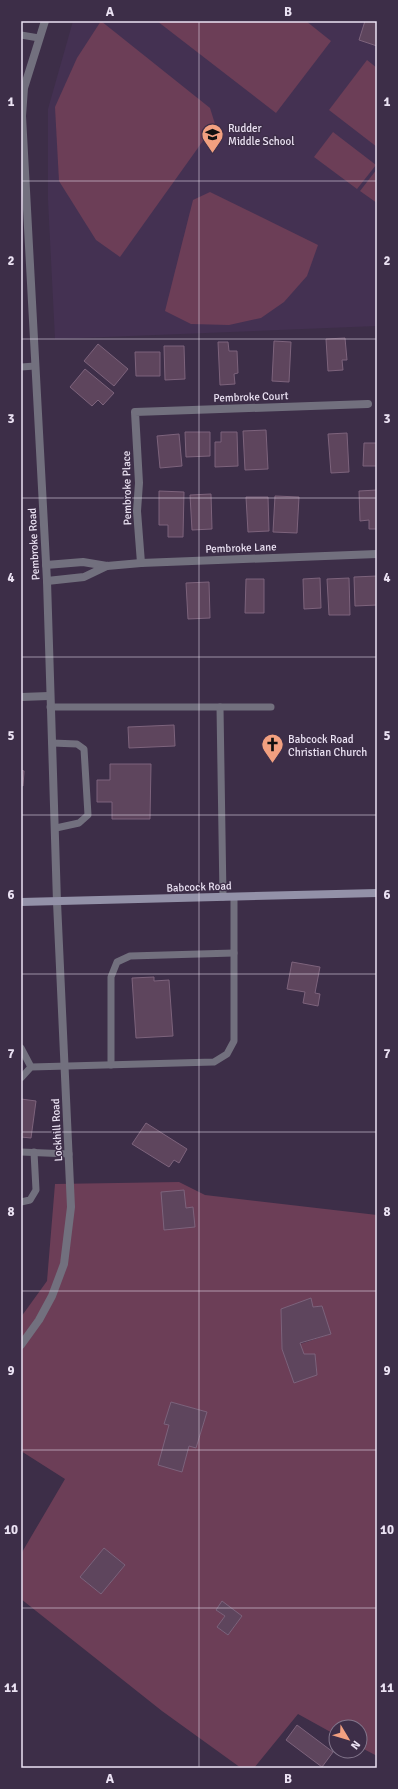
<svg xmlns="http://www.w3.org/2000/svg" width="398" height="1789" viewBox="0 0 398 1789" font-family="Signika,sans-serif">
  <rect width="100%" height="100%" fill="#3d2e48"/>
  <!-- built -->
  <path fill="#443152" d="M 73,21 L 377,21 L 377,326 L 55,339 L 48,200 L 48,109 Z"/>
  <!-- green -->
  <g fill="#6c3e57" fill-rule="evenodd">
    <path d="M 101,21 L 210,108 L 215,124 L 120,257 L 96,240 L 59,181 L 55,107 L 77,58 Z"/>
    <path d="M 157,21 L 306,21 L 331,41 L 276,113 Z"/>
    <path d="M 367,60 L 377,68 L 377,147 L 329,110 Z"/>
    <path d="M 333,132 L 376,165 L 357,189 L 314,157 Z"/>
    <path d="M 377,169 L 377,203 L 360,191 Z"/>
    <path d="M 210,192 L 318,245 L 307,276 L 284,302 L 261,318 L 229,325 L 191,324 L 165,311 L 193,200 Z"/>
    <path d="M 179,1182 L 205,1195 L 377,1215 L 377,1756 L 360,1747 L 360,1727 L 336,1727 L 336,1735 L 298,1714 L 254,1768 L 241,1768 L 162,1711 L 21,1599 L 21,1554 L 65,1479 L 21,1451 L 21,1317 L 47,1281 L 55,1184 ZM 311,1299 L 313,1307 L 322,1306 L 331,1334 L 300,1344 L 304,1354 L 315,1354 L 317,1375 L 294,1383 L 282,1349 L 281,1309 ZM 171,1402 L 207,1412 L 196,1448 L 189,1446 L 182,1472 L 169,1425 L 164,1424 ZM 104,1548 L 125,1565 L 101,1594 L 80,1577 ZM 222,1602 L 242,1616 L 228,1635 L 217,1627 L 225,1616 L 216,1610 Z"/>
  </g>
  <!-- building -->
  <g fill="#5e455d" stroke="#7d637c">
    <path d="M 365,21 L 377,21 L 377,46 L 359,40 Z"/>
    <path d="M 345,338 L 347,360 L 342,360 L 343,370 L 328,371 L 326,339 Z"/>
    <path d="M 274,341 L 291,342 L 289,382 L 272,381 Z"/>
    <path d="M 218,342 L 228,342 L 229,351 L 237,351 L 238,373 L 234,374 L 235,384 L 220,385 Z"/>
    <path d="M 98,344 L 128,369 L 114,386 L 84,361 Z"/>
    <path d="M 164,346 L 184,346 L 185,379 L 165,380 Z"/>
    <path d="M 135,352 L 160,352 L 160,376 L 136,376 Z"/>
    <path d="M 85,369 L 114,393 L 103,405 L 98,400 L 92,406 L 70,387 Z"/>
    <path d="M 266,430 L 268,469 L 245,470 L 243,431 Z"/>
    <path d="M 185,432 L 210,432 L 210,456 L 186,457 Z"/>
    <path d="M 221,432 L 237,432 L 238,466 L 215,467 L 215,442 L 221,442 Z"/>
    <path d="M 347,433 L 349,472 L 331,473 L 328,434 Z"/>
    <path d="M 179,434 L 182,466 L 160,468 L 157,436 Z"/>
    <path d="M 364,443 L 377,443 L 377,466 L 363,466 Z"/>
    <path d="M 377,490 L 377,529 L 369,529 L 369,520 L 360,521 L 359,491 Z"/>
    <path d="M 159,491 L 184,492 L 183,537 L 168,537 L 168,525 L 159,525 Z"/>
    <path d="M 211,494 L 212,529 L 192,530 L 190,495 Z"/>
    <path d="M 275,496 L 299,497 L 297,533 L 273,532 Z"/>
    <path d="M 246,497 L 268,497 L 269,531 L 248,532 Z"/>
    <path d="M 377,576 L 377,605 L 355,606 L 354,577 Z"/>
    <path d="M 320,578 L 321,608 L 304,609 L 303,579 Z"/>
    <path d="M 349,578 L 350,615 L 329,615 L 327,579 Z"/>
    <path d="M 246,579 L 264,579 L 264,613 L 245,613 Z"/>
    <path d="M 209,582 L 210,618 L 188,619 L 186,583 Z"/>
    <path d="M 174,725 L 175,746 L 129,748 L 128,727 Z"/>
    <path d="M 21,755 L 21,770 L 24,771 L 23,786 L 21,785 Z"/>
    <path d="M 110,764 L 151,764 L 150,819 L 112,819 L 112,802 L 97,802 L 97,780 L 110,780 Z"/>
    <path d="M 292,962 L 320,967 L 315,993 L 320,994 L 318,1006 L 303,1003 L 305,992 L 287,989 Z"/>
    <path d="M 154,977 L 154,981 L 169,980 L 173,1036 L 136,1038 L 132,978 Z"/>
    <path d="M 21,1099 L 36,1101 L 31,1138 L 21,1137 Z"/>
    <path d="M 146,1123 L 187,1149 L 179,1163 L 174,1160 L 169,1167 L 132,1144 Z"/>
    <path d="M 184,1190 L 186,1208 L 193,1207 L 195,1227 L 164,1230 L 161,1192 Z"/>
    <path d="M 311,1298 L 313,1307 L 322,1306 L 331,1334 L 300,1343 L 304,1354 L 315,1354 L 317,1375 L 294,1383 L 282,1349 L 281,1309 Z"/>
    <path d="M 171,1402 L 207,1412 L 196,1448 L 189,1446 L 182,1472 L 158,1465 L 169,1425 L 164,1424 Z"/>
    <path d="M 104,1548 L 125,1565 L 101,1594 L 80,1577 Z"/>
    <path d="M 222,1601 L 242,1616 L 228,1635 L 217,1627 L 225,1616 L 216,1610 Z"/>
    <path d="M 297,1725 L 333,1752 L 322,1767 L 286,1740 Z"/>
  </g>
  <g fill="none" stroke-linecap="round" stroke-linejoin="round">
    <!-- service -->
    <g stroke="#72707e" stroke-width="7">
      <path d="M 21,35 L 39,38"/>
      <path d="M 21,367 L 35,366"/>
      <path d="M 50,707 L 220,707 L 223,897"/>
      <path d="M 220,707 L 271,707"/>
      <path d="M 52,743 L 77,744 L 84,749 L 88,815 L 79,823 L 56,828"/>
      <path d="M 21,1048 L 31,1067"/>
      <path d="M 111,1065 L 111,977 L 117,962 L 130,956 L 234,953"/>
      <path d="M 21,1078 L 31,1067 L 214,1062 L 227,1054 L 234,1041 L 234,897"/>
      <path d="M 21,1152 L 69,1154"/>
      <path d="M 21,1202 L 30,1200 L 36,1190 L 34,1152"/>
    </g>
    <!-- minor -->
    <g stroke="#72707e" stroke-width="8">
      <path d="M 141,563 L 137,511 L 139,483 L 135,412 L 368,404"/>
      <path d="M 46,565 L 83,562 L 107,566 L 141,563 L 377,554"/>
      <path d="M 47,581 L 84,577 L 107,566"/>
      <path d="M 21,697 L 49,696"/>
      <path d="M 21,1345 L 39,1320 L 52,1296 L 64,1264 L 71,1207 L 57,902 L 47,581 L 22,116 L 24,88 L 45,21"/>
    </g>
    <!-- secondary -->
    <path stroke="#9391a8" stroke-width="8" d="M 21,902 L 377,893"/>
  </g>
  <!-- grid -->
  <path fill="none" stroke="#ebe2f3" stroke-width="1" stroke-opacity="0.55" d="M 199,21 L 199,1768M 21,181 L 377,181M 21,339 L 377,339M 21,498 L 377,498M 21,657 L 377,657M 21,815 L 377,815M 21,974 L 377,974M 21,1132 L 377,1132M 21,1291 L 377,1291M 21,1450 L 377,1450M 21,1608 L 377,1608"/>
  <!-- icons -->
  <defs>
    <symbol id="school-pin" viewBox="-11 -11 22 30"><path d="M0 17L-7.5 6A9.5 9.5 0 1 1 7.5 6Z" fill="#f2a080" stroke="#3d2e48"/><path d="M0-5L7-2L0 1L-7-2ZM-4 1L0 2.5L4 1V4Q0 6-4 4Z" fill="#111"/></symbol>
    <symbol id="church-pin" viewBox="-11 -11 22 30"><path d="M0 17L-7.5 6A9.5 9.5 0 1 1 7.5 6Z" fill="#f2a080" stroke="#3d2e48"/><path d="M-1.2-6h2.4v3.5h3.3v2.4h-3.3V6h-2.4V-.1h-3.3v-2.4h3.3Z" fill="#111"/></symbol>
  </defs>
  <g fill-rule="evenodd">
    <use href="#school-pin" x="200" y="122" width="25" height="34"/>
    <use href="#church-pin" x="260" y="732" width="25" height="34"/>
  </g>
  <g text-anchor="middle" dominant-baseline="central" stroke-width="3" stroke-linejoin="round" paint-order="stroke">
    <!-- poi labels -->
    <g font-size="11" fill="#ebe2f3" stroke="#3d2e48" text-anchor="start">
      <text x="228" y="128">Rudder<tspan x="228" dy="13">Middle School</tspan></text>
      <text x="288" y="739">Babcock Road<tspan x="288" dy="13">Christian Church</tspan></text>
    </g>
    <!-- street labels -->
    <g font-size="11" fill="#ebe2f3" stroke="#3d2e48">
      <text transform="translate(251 397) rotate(-2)">Pembroke Court</text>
      <text transform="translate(127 488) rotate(-91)">Pembroke Place</text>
      <text transform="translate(34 544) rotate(-93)">Pembroke Road</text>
      <text transform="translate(241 548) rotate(-2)">Pembroke Lane</text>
      <text transform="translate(199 887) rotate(-2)">Babcock Road</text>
      <text transform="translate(57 1130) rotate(-93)">Lockhill Road</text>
    </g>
  </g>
  <!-- border -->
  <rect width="398" height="1789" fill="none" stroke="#3d2e48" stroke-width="44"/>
  <!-- north arrow -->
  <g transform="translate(348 1739) rotate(128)"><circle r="19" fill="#3d2e48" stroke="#83768c"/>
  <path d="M0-3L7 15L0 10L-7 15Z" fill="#f2a080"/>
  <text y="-6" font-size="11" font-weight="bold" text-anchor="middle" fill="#ebe2f3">N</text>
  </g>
  <rect x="22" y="22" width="354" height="1745" fill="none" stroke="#ebe2f3" stroke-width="1.5"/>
  <g font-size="13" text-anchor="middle" font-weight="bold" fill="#ebe2f3">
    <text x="110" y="16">A</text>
    <text x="288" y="16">B</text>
    <text x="11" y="106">1</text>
    <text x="387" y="106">1</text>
    <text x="11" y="265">2</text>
    <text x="387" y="265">2</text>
    <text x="11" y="423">3</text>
    <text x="387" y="423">3</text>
    <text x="11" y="582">4</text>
    <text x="387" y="582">4</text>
    <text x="11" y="740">5</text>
    <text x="387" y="740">5</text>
    <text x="11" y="899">6</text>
    <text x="387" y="899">6</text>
    <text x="11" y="1058">7</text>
    <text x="387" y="1058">7</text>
    <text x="11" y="1216">8</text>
    <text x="387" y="1216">8</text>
    <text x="11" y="1375">9</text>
    <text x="387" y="1375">9</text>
    <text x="11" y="1534">10</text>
    <text x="387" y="1534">10</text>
    <text x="11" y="1692">11</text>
    <text x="387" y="1692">11</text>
    <text x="110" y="1783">A</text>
    <text x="288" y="1783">B</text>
  </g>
</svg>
